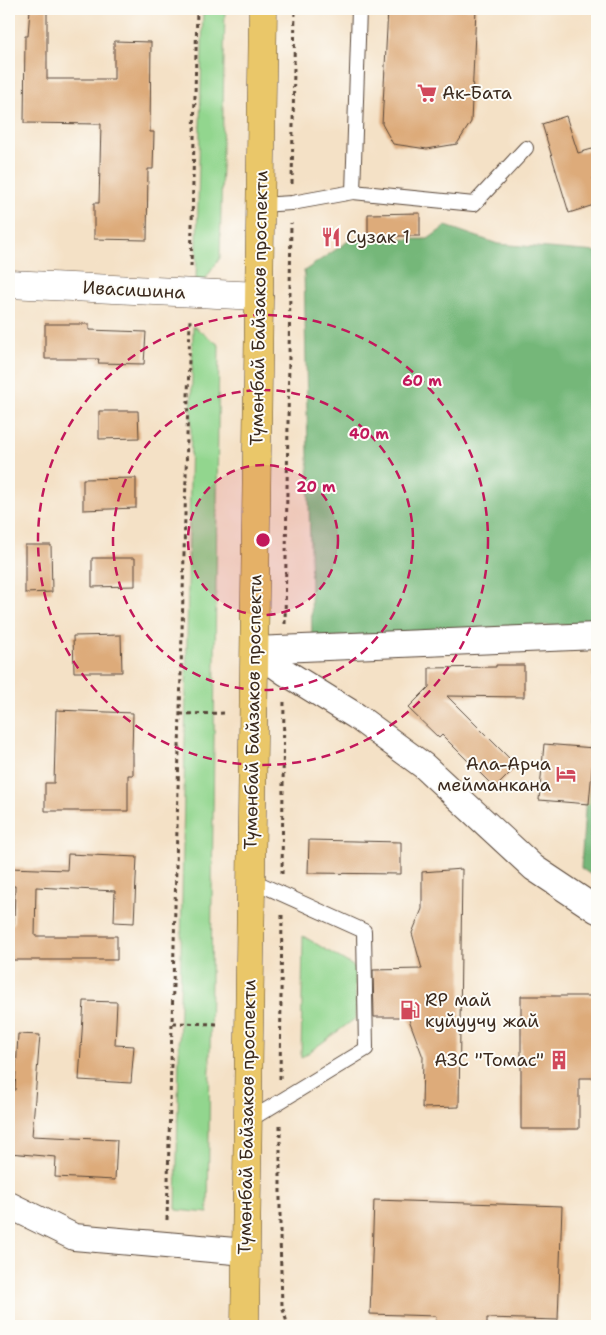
<svg xmlns="http://www.w3.org/2000/svg" width="606" height="1335" viewBox="0 0 606 1335" font-family="'Shantell Sans',sans-serif">
  <rect width="100%" height="100%" fill="#fdfcf7"/>
  <filter id="ink" filterUnits="userSpaceOnUse"><feTurbulence type="fractalNoise" baseFrequency=".02" numOctaves="2"/><feDisplacementMap in="SourceGraphic" scale="10" xChannelSelector="R" yChannelSelector="G"/><feConvolveMatrix kernelMatrix="1 2 1 2 8 2 1 2 1" color-interpolation-filters="sRGB"/></filter>
  <filter id="wash" filterUnits="userSpaceOnUse"><feTurbulence type="fractalNoise" baseFrequency=".0096" numOctaves="4" result="noise"/><feDisplacementMap in="SourceGraphic" scale="20" xChannelSelector="R" yChannelSelector="G"/><feGaussianBlur stdDeviation="1.12" result="paint"/><feColorMatrix in="noise" values="0 0 0 0 0 0 0 0 0 0 0 0 0 0 0 0 0 1.4 0 .05"/><feComposite in="paint" operator="in"/></filter>
  <g filter="url(#wash)">
    <rect width="100%" height="100%" fill="#f4e1c6"/>
    <!-- green -->
    <g fill="#92d68e" stroke="#668056">
      <path d="M 203,9 L 225,9 L 220,258 L 204,281 L 196,281 Z"/>
      <path d="M 193,326 L 219,345 L 208,1213 L 176,1210 Z"/>
      <path d="M 303,936 L 355,967 L 356,1018 L 301,1058 Z"/>
    </g>
    <!-- forest -->
    <g fill="#75b779" stroke="#58704c">
      <path d="M 446,226 L 498,244 L 597,252 L 597,623 L 312,638 L 304,271 L 350,240 L 428,239 Z"/>
      <path d="M 595,659 L 597,659 L 597,879 L 581,868 Z"/>
    </g>
    <g id="blocks">
      <!-- building -->
      <g fill="#ddab7a">
        <path d="M 30,9 L 47,9 L 47,79 L 114,79 L 114,41 L 151,42 L 150,132 L 154,132 L 153,169 L 148,169 L 147,240 L 94,239 L 94,203 L 99,203 L 101,124 L 24,123 L 25,36 L 28,36 Z"/>
        <path d="M 388,9 L 476,9 L 471,122 L 457,144 L 427,149 L 393,144 L 382,124 Z"/>
        <path d="M 566,116 L 578,153 L 592,149 L 597,166 L 597,176 L 593,178 L 597,191 L 597,204 L 569,213 L 542,124 Z"/>
        <path d="M 420,213 L 420,236 L 368,236 L 368,214 Z"/>
        <path d="M 45,324 L 89,324 L 89,330 L 146,332 L 144,364 L 98,363 L 99,359 L 45,359 Z"/>
        <path d="M 99,411 L 138,411 L 139,438 L 99,439 Z"/>
        <path d="M 136,478 L 136,508 L 83,510 L 83,479 Z"/>
        <path d="M 25,545 L 51,545 L 52,592 L 25,593 Z"/>
        <path d="M 92,558 L 135,558 L 135,586 L 92,587 Z"/>
        <path d="M 121,635 L 122,672 L 74,672 L 73,636 Z"/>
        <path d="M 496,665 L 524,665 L 524,697 L 447,696 L 517,766 L 495,788 L 442,735 L 439,738 L 408,708 L 429,687 L 429,668 L 496,667 Z"/>
        <path d="M 56,710 L 133,713 L 132,752 L 133,752 L 133,775 L 128,775 L 128,811 L 45,811 L 45,783 L 54,783 Z"/>
        <path d="M 544,744 L 594,748 L 589,804 L 539,800 Z"/>
        <path d="M 309,840 L 401,842 L 401,874 L 308,873 Z"/>
        <path d="M 68,854 L 137,857 L 134,923 L 114,922 L 115,891 L 36,887 L 35,936 L 117,936 L 117,960 L 9,960 L 9,923 L 14,924 L 15,886 L 9,886 L 9,868 L 67,870 Z"/>
        <path d="M 462,869 L 459,1107 L 422,1108 L 423,1057 L 408,1017 L 374,1017 L 373,970 L 422,969 L 412,933 L 422,909 L 422,872 Z"/>
        <path d="M 521,996 L 597,996 L 597,1078 L 579,1078 L 579,1129 L 521,1129 Z"/>
        <path d="M 84,1001 L 117,1002 L 115,1045 L 134,1046 L 131,1083 L 79,1080 Z"/>
        <path d="M 18,1034 L 40,1035 L 32,1136 L 117,1140 L 115,1180 L 55,1177 L 56,1157 L 9,1153 L 9,1089 L 15,1090 Z"/>
        <path d="M 374,1200 L 562,1206 L 558,1320 L 487,1318 L 487,1326 L 435,1326 L 436,1316 L 370,1314 Z"/>
      </g>
    </g>
  </g>
  <g filter="url(#ink)">
    <use href="#blocks" fill-opacity="0" stroke="#574537" stroke-width="1"/>
    <g fill="none" stroke-linecap="round" stroke-linejoin="round">
      <defs>
        <g id="service">
          <path d="M 353,192 L 474,204 L 526,148"/>
          <path d="M 260,205 L 292,203 L 353,192 L 359,9"/>
          <path d="M 248,1121 L 366,1049 L 364,931 L 251,880"/>
        </g>
        <g id="minor">
          <path d="M 254,650 L 285,672 L 356,716 L 424,766 L 534,868 L 597,910"/>
          <path d="M 254,650 L 597,636"/>
          <path d="M 9,1205 L 74,1237 L 246,1252"/>
        </g>
        <path id="tertiary" d="M 9,284 L 259,296"/>
        <path id="trunk" d="M 245,1326 L 263,9"/>
      </defs>
      <!-- service casing -->
      <use href="#service" stroke="#574537" stroke-width="16"/>
      <!-- minor casing -->
      <use href="#minor" stroke="#574537" stroke-width="28"/>
      <!-- tertiary casing -->
      <use href="#tertiary" stroke="#574537" stroke-width="29"/>
      <!-- trunk casing -->
      <use href="#trunk" stroke="#574537" stroke-width="29"/>
      <!-- path -->
      <g stroke="#574537" stroke-width="3" stroke-dasharray="4 4" stroke-linecap="butt">
        <path d="M 292,184 L 295,9"/>
        <path d="M 191,267 L 197,9"/>
        <path d="M 285,624 L 291,223"/>
        <path d="M 180,714 L 227,713"/>
        <path d="M 282,874 L 284,700"/>
        <path d="M 173,1023 L 219,1024"/>
        <path d="M 280,1079 L 282,915"/>
        <path d="M 280,1125 L 280,1236 L 282,1306 L 288,1326"/>
        <path d="M 167,1220 L 190,319"/>
      </g>
      <!-- service -->
      <use href="#service" stroke="#fff" stroke-width="14"/>
      <!-- minor -->
      <use href="#minor" stroke="#fff" stroke-width="26"/>
      <!-- tertiary -->
      <use href="#tertiary" stroke="#fff" stroke-width="28"/>
      <!-- trunk -->
      <use href="#trunk" stroke="#eac769" stroke-width="28"/>
    </g>
  </g>
  <!-- distance rings -->
  <circle cx="263" cy="540" r="75" fill="#c2185b" fill-opacity=".12"/>
  <g fill="none" stroke="#c2185b" stroke-width="2.5" stroke-dasharray="9 6">
    <circle cx="263" cy="540" r="75"/>
    <circle cx="263" cy="540" r="150"/>
    <circle cx="263" cy="540" r="225"/>
  </g>
  <!-- icons -->
  <defs>
    <symbol id="supermarket-bare" viewBox="-9 -9 18 18"><path d="M-6-5.5h2.5l.6 2H6L4.5 2H-2.5L-4.4-4H-6ZM-1.5 3.2a1.3 1.3 0 1 0 .1 0ZM3 3.2a1.3 1.3 0 1 0 .1 0Z" fill="#d1495b" stroke="#fdfcf7" stroke-width="2.5" paint-order="stroke"/></symbol>
    <symbol id="restaurant-bare" viewBox="-9 -9 18 18"><path d="M-5-6h1v4h1v-4h1v4h1v-4h1v5L-1.5 .5V6h-2V.5L-5-1ZM5-6V6H3V1.5H1.5Q1.5-4 5-6Z" fill="#d1495b" stroke="#fdfcf7" stroke-width="2.5" paint-order="stroke"/></symbol>
    <symbol id="hotel-bare" viewBox="-9 -9 18 18"><path d="M-6-4.5h1.5V1H6V5H4.5V3h-9V5H-6ZM-4 0a1.8 1.8 0 1 1 3.6 0ZM.5 0V-2.5h3Q6-2.5 6 0Z" fill="#d1495b" stroke="#fdfcf7" stroke-width="2.5" paint-order="stroke"/></symbol>
    <symbol id="fuel-bare" viewBox="-9 -9 18 18"><path d="M-5.5-6h7V0h2V4h1.3V-2.5L3-4.5l.8-.8L6-3V5H2.5V1h-1V6h-7ZM-4.2-4.7v3.2H.2V-4.7Z" fill="#d1495b" stroke="#fdfcf7" stroke-width="2.5" paint-order="stroke"/></symbol>
    <symbol id="building-bare" viewBox="-9 -9 18 18"><path d="M-4-6H4V6H1V3H-1V6H-4ZM-2.5-4.3h1.7v1.8h-1.7ZM.8-4.3h1.7v1.8H.8ZM-2.5-1h1.7V.8h-1.7ZM.8-1h1.7V.8H.8Z" fill="#d1495b" stroke="#fdfcf7" stroke-width="2.5" paint-order="stroke"/></symbol>
  </defs>
  <g fill-rule="evenodd">
    <use href="#supermarket-bare" x="413" y="79" width="28" height="28"/>
    <use href="#restaurant-bare" x="317" y="223" width="28" height="28"/>
    <use href="#hotel-bare" x="552" y="760" width="28" height="28"/>
    <use href="#fuel-bare" x="396" y="996" width="28" height="28"/>
    <use href="#building-bare" x="545" y="1046" width="28" height="28"/>
  </g>
  <g text-anchor="middle" dominant-baseline="central" stroke-width="4" stroke-linejoin="round" paint-order="stroke">
    <!-- poi labels -->
    <g font-size="18" fill="#3b2a1e" stroke="#fdfcf7" text-anchor="start">
      <text x="442" y="93">Ак-Бата</text>
      <text x="346" y="237">Сузак 1</text>
      <text x="551" y="764" text-anchor="end">Ала-Арча<tspan x="551" dy="21">мейманкана</tspan></text>
      <text x="425" y="1000">RP май<tspan x="425" dy="21">куйуучу жай</tspan></text>
      <text x="544" y="1060" text-anchor="end">АЗС "Томас"</text>
    </g>
    <!-- street labels -->
    <g font-size="18" fill="#3b2a1e" stroke="#fdfcf7">
      <text transform="translate(134 290) rotate(3)">Ивасишина</text>
      <text transform="translate(259 308) rotate(-89)">Түмөнбай Байзаков проспекти</text>
      <text transform="translate(253 712) rotate(-89)">Түмөнбай Байзаков проспекти</text>
      <text transform="translate(247 1117) rotate(-89)">Түмөнбай Байзаков проспекти</text>
    </g>
  </g>
  <circle cx="263" cy="540" r="8" fill="#c2185b" stroke="#fdfcf7" stroke-width="2.5"/>
  <g font-size="15" text-anchor="middle" font-weight="bold" fill="#c2185b" stroke="#fdfcf7" stroke-width="4" stroke-linejoin="round" paint-order="stroke">
    <text x="422" y="386">60 m</text>
    <text x="369" y="439">40 m</text>
    <text x="316" y="492">20 m</text>
  </g>
  <!-- margin -->
  <rect width="606" height="1335" fill="none" stroke="#fdfcf7" stroke-width="30"/>
</svg>
